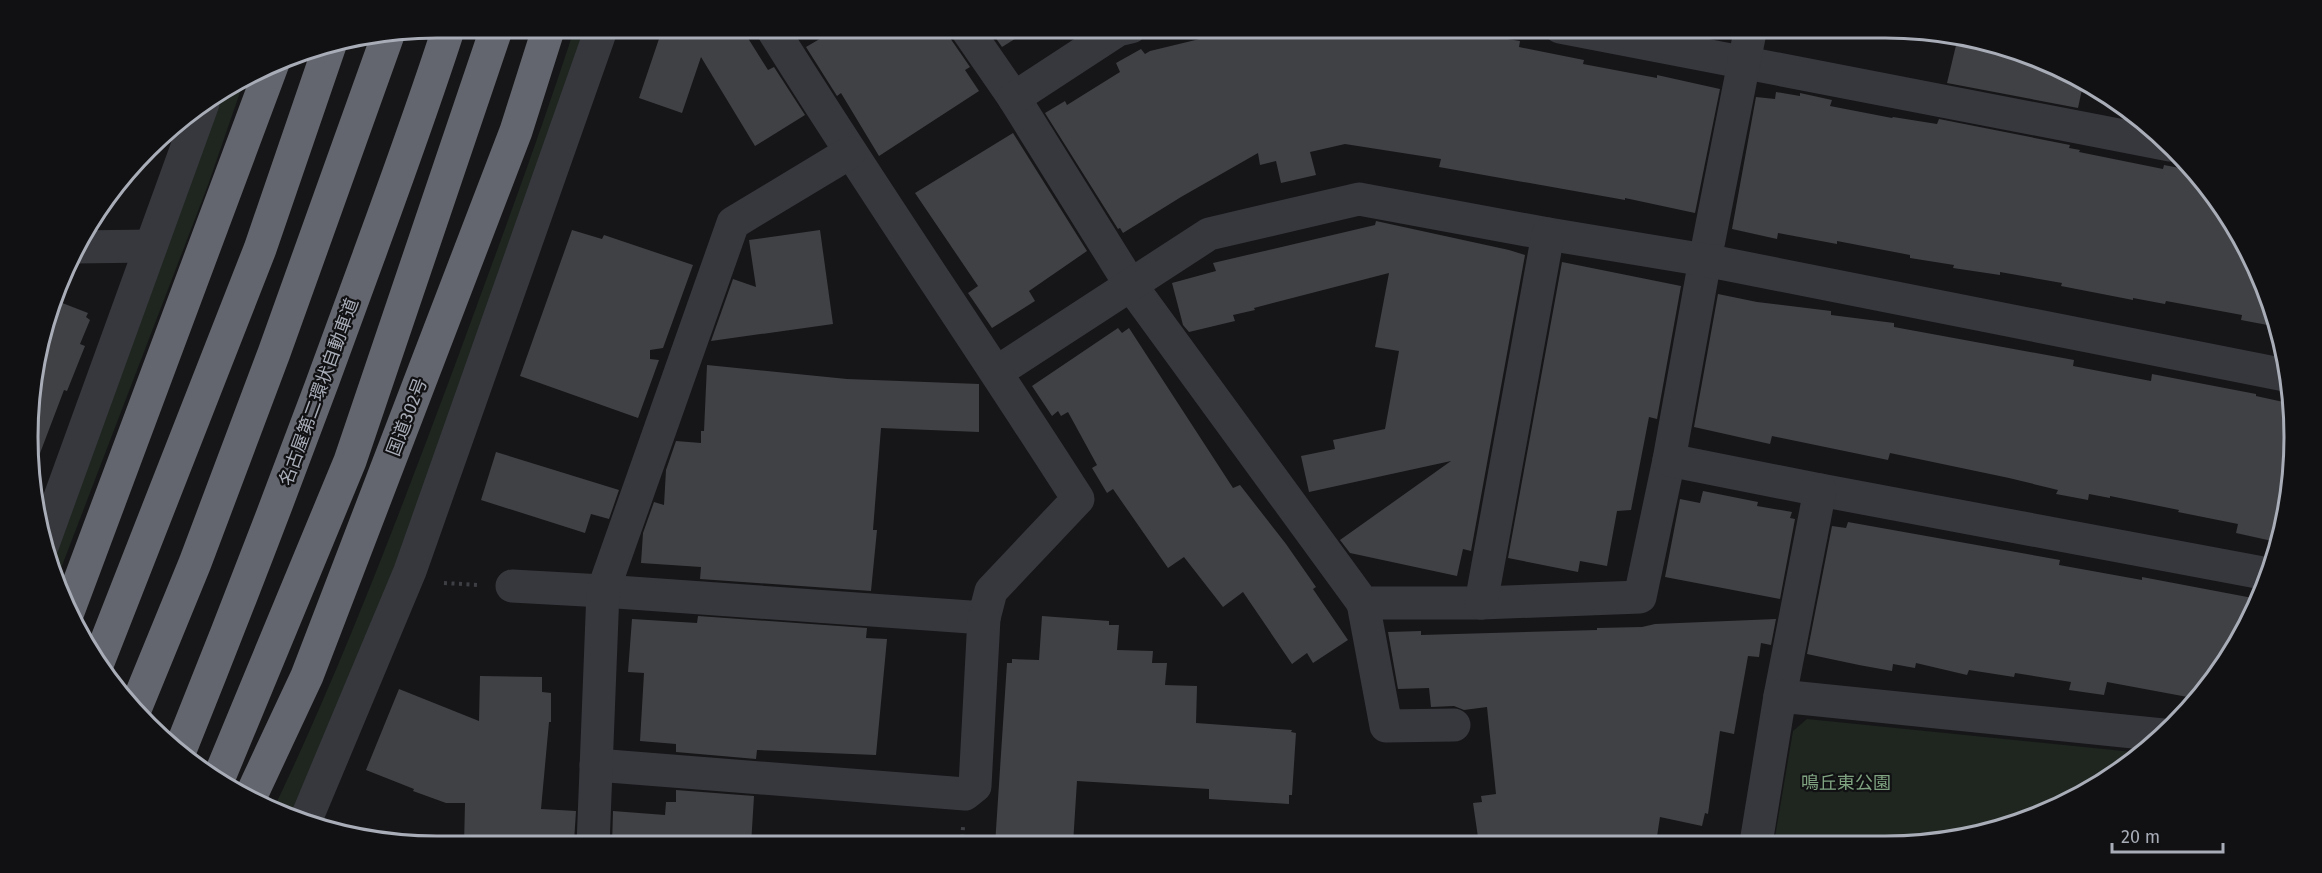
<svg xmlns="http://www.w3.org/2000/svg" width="2322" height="873" viewBox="0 0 2322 873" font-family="'Fira Sans','Noto Sans JP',sans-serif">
  <rect width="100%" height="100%" fill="#161618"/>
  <!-- green -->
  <g fill="#1e261f">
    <path d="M 575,27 L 594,27 L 461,410 L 297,819 L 273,810 C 342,666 399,515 455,365 C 496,253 538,141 575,27 Z"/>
    <path d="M 246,75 L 208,185 L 55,584 L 48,560 L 217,92 L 232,82 Z"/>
    <path d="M 1807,719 L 2143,753 L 2066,804 L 1939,842 L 1774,843 L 1793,731 Z"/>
  </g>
  <!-- building -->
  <g fill="#404145">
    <path d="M 663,27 L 741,27 L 768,70 L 774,67 L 805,115 L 755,146 L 701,57 L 682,113 L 639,98 Z"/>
    <path d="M 840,27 L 947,27 L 950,38 L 970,67 L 965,70 L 979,91 L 879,156 L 841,93 L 837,96 L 806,47 Z"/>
    <path d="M 988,27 L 1034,27 L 1002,47 Z"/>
    <path d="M 1210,27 L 1458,27 L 1457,31 L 1520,41 L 1519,47 L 1584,60 L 1583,64 L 1657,78 L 1657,75 L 1720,89 L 1695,213 L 1625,198 L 1625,200 L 1439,167 L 1441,159 L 1345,144 L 1310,152 L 1316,175 L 1281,183 L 1276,161 L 1260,165 L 1258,153 L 1181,197 L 1123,233 L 1120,228 L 1118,229 L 1045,113 L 1065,101 L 1067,105 L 1120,72 L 1116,63 L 1141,49 L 1145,54 L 1150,51 L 1212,36 Z"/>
    <path d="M 1958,37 L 1992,41 L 2067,69 L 2084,80 L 2078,108 L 1947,83 Z"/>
    <path d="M 1776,92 L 1800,96 L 1800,93 L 1832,100 L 1830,106 L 1892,118 L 1893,117 L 1937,124 L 1939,119 L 2070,145 L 2069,148 L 2080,150 L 2079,152 L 2163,169 L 2164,165 L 2195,171 L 2240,232 L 2273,305 L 2278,327 L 2241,320 L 2242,315 L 2166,301 L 2165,304 L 2133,298 L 2133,300 L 2061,286 L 2062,283 L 2000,272 L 2000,275 L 1953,268 L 1954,265 L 1910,258 L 1910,255 L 1837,241 L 1837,244 L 1778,233 L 1777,239 L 1732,229 L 1756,97 L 1775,99 Z"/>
    <path d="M 1013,133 L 1087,251 L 1029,291 L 1035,301 L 992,328 L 968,293 L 978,286 L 915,193 Z"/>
    <path d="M 1376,221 L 1509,250 L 1525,255 L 1471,551 L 1463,549 L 1457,576 L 1350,553 L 1340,540 L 1451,461 L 1309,492 L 1301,456 L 1335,449 L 1333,440 L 1385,429 L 1399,351 L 1375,347 L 1389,273 L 1254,308 L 1255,310 L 1233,315 L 1235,321 L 1189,332 L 1183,325 L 1172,283 L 1216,271 L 1213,263 L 1375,225 Z"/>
    <path d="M 572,230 L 602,239 L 604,235 L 693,265 L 663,348 L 650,350 L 650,359 L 659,360 L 638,418 L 520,376 Z"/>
    <path d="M 820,230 L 833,324 L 711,341 L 733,279 L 756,287 L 749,240 Z"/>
    <path d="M 1562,262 L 1681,286 L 1657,419 L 1649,417 L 1631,510 L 1617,511 L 1607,566 L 1580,561 L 1578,572 L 1508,558 Z"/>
    <path d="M 1718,294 L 1757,302 L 1831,311 L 1831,315 L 1894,323 L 1894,327 L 2074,360 L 2073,366 L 2151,381 L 2152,374 L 2256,394 L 2256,396 L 2292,404 L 2294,464 L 2281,543 L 2236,533 L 2238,524 L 2178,512 L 2179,510 L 2110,496 L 2110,498 L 2089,494 L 2088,500 L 2056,494 L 2058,490 L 2009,478 L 1890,453 L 1888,460 L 1772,436 L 1770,444 L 1694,427 Z"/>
    <path d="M 52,299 L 88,313 L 86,317 L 90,320 L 80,344 L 85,346 L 67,391 L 64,390 L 34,469 L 31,382 Z"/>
    <path d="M 1118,328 L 1122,333 L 1129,328 L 1233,488 L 1240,485 L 1286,544 L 1316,587 L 1313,589 L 1348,640 L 1313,663 L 1307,653 L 1292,664 L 1243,592 L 1223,607 L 1184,557 L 1168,568 L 1113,489 L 1107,493 L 1092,468 L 1097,465 L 1068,412 L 1061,416 L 1058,411 L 1052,416 L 1032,386 Z"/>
    <path d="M 707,365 L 847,379 L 979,384 L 979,432 L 881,428 L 873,530 L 877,530 L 871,591 L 700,579 L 701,567 L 641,563 L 643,533 L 654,502 L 664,505 L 666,470 L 676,441 L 701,443 L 701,431 L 704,431 Z"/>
    <path d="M 496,452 L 619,490 L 609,519 L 591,514 L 585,533 L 481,500 Z"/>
    <path d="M 1703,491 L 1758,502 L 1757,506 L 1792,512 L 1790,518 L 1795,519 L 1780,599 L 1665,577 L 1680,499 L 1700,503 Z"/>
    <path d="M 1848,522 L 2060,560 L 2059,565 L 2142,580 L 2142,577 L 2258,599 L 2240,642 L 2193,698 L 2107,682 L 2104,695 L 2069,690 L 2071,682 L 2015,673 L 2014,677 L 1969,670 L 1967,675 L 1916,663 L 1915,668 L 1893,664 L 1892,671 L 1859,665 L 1807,654 L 1832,526 L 1846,528 Z"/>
    <path d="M 698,616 L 867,628 L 866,638 L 887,639 L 876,755 L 757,750 L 756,759 L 676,752 L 676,744 L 640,741 L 644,673 L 628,672 L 632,619 L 697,623 Z"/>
    <path d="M 1042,616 L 1109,621 L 1109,625 L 1119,625 L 1117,650 L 1153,651 L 1152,663 L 1167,663 L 1165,685 L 1197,686 L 1196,723 L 1292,730 L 1291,732 L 1296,733 L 1292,795 L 1289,795 L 1289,804 L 1209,799 L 1209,789 L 1077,781 L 1073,844 L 995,845 L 1007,663 L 1012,663 L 1012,659 L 1039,660 Z"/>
    <path d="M 1776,619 L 1771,645 L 1761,643 L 1759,657 L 1748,656 L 1734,734 L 1720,731 L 1708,814 L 1705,813 L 1702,826 L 1660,817 L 1656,843 L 1479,844 L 1473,803 L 1482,802 L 1481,796 L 1496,794 L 1487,707 L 1464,710 L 1454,706 L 1431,707 L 1429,688 L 1398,689 L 1388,632 L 1421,631 L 1421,635 L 1597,630 L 1597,628 L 1642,627 L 1655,624 Z"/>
    <path d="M 480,676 L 542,677 L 542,692 L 551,693 L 551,722 L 549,722 L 541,809 L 576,811 L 574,842 L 567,842 L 567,846 L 464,846 L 465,803 L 446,803 L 413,791 L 414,789 L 366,770 L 399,689 L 479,721 Z"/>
    <path d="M 676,790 L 754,796 L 751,845 L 612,845 L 613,811 L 665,815 L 666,802 L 676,802 Z"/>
  </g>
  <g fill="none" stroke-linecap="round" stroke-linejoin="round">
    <!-- path -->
    <g stroke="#3d3f44" stroke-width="4" stroke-dasharray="3 4.5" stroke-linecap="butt">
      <path d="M 444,583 L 479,585"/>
      <path d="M 962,845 L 963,827"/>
    </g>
    <!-- street -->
    <g stroke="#37383d" stroke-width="33">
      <path d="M 965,27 L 1014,98 L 1130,284 L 1363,603 L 1481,603 L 1640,597 L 1669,460"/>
      <path d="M 1560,27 L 2170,145"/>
      <path d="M 1751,27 L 1705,260 L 1669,460 L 1820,490 L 2268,574"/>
      <path d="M 1014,98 L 1118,30 L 1131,27"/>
      <path d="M 75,247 L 151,246"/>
      <path d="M 997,372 L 1209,234 L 1359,199 L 1548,234 L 1705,260 L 2290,376"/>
      <path d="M 43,544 L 203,103"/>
      <path d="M 512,586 L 603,591 L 984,618 L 991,591 L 1078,499 C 977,341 870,186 771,27"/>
      <path d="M 1363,603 L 1386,726 L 1454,725"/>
      <path d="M 1481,603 L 1548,234"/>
      <path d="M 1780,696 L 1820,490"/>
      <path d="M 596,765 L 965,794 L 975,786 L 984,618"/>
      <path d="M 305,822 L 410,571 L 602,27"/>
      <path d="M 1756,843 L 1780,696 L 2163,735"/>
      <path d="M 593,846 L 603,591 L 733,223 L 849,153"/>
    </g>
    <!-- highway -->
    <g stroke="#63666e" stroke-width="33">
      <path d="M 68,612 L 273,63"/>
      <path d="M 97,665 L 260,249 L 330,45"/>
      <path d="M 136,707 L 195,563 L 274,353 L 388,35"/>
      <path d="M 179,753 C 245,589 308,424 368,258 C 396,181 424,105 449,27"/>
      <path d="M 218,780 L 350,461 L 497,27"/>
      <path d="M 249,800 L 307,676 L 516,131 L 549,27"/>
    </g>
  </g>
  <g text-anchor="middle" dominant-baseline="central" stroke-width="4.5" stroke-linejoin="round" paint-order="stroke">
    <!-- street labels -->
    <g font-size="18" fill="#a8adb8" stroke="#111113">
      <text transform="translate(319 392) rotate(-70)">名古屋第二環状自動車道</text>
      <text transform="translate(407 417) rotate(-69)">国道302号</text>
    </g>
    <!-- park labels -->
    <g font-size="18" fill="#7fa381" stroke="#111113">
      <text x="1846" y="783">鳴丘東公園</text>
    </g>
  </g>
  <!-- crop -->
  <path d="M0 0H2322V873H0ZM437 38H1885A399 399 0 0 1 2284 437V437A399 399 0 0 1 1885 836H437A399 399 0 0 1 38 437V437A399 399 0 0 1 437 38Z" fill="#111113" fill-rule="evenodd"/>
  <path fill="none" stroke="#a8adb8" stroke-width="3" d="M437 38H1885A399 399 0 0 1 2284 437V437A399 399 0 0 1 1885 836H437A399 399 0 0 1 38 437V437A399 399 0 0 1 437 38Z"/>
  <!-- scale -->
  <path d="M2112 843v9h111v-9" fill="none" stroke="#a8adb8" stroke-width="3"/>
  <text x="2121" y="843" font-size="18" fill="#a8adb8" stroke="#111113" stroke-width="4.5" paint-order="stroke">20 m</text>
</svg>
